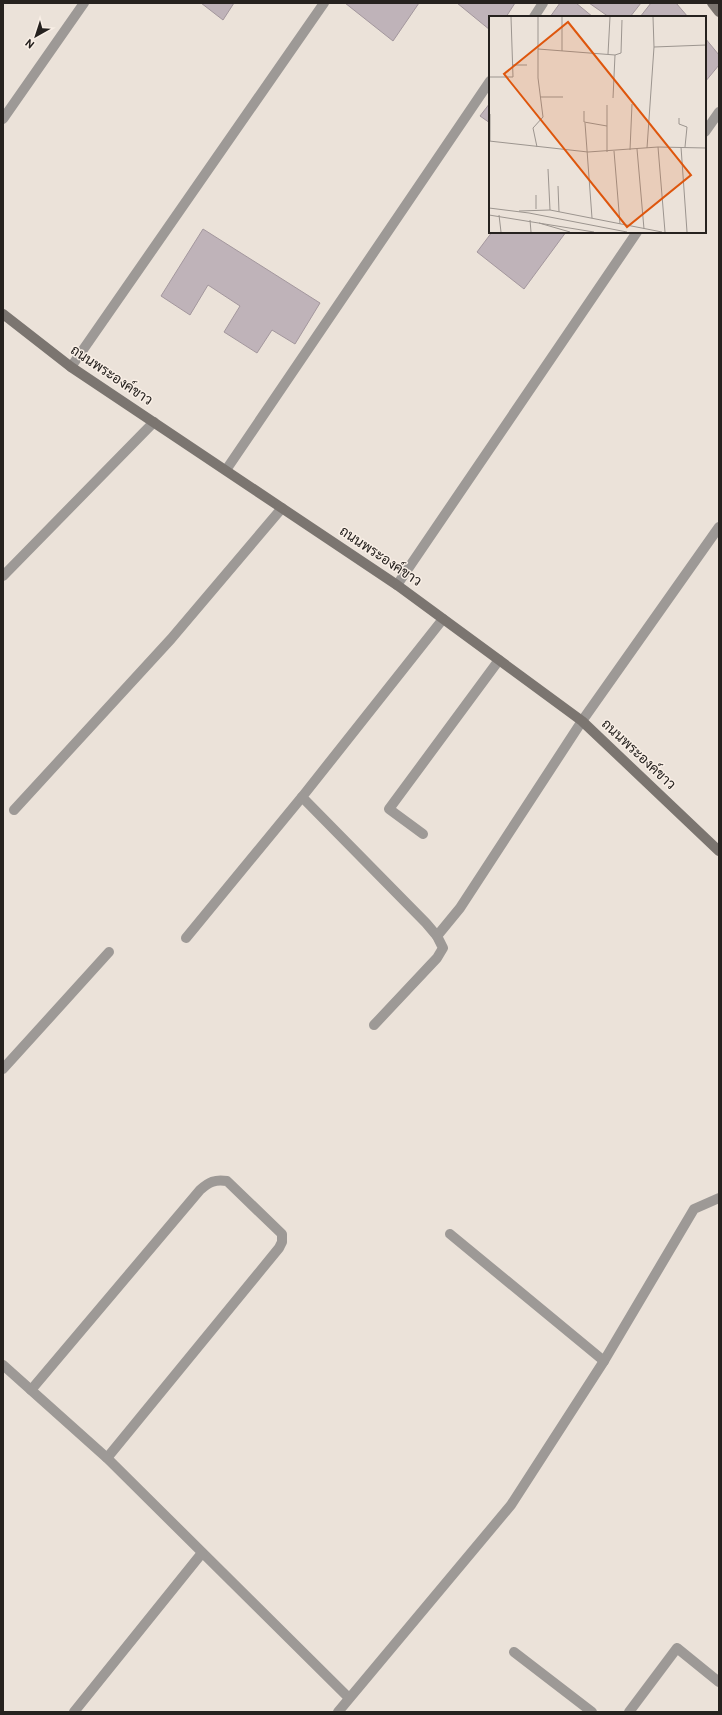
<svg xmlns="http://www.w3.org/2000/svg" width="722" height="1715" viewBox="0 0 722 1715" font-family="Overpass,Sarabun,sans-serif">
  <rect width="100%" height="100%" fill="#ebe2d9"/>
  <!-- building -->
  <g fill="#bfb3b9" stroke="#a3979d">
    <path d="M 201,3 L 234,3 L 223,20 Z"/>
    <path d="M 345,3 L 419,3 L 393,41 Z"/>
    <path d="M 457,3 L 515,3 L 506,17 L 490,17 L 490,30 Z"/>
    <path d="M 560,3 L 576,3 L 593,17 L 550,17 Z"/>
    <path d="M 589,3 L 641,3 L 630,17 L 609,17 Z"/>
    <path d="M 651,3 L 676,3 L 688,17 L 640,17 Z"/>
    <path d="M 705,38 L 719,55 L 719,65 L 705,82 Z"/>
    <path d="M 490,103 L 490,123 L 480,116 Z"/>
    <path d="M 203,229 L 320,303 L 295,344 L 272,330 L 257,353 L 224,332 L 240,306 L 208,285 L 190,315 L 161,296 Z"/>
    <path d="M 492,232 L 566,232 L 524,289 L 477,252 Z"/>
  </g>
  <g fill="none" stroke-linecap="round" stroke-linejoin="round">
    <!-- lane -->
    <g stroke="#9d9996" stroke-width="10">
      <path d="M 423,834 L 389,809 L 499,660"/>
      <path d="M 31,1390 L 200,1190 C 209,1182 215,1179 227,1181 L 282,1234 L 282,1242 L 279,1248 L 107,1458"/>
    </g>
    <!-- street -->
    <g stroke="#9d9996" stroke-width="10">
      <path d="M 534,17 L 543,3"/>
      <path d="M 3,119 L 84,3"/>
      <path d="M 705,132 L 719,112"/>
      <path d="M 71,367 L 324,3"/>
      <path d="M 226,470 L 490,81"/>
      <path d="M 3,576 L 154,422"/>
      <path d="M 397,585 L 637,232"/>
      <path d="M 14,810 L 171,639 L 282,508"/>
      <path d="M 437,936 L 460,908 L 582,721 L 719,527"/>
      <path d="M 186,938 L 302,797"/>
      <path d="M 374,1025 L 437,958 L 443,948 L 437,936 L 426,923 L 302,797 L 443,619"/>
      <path d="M 3,1069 L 109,952"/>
      <path d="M 450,1234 L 604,1361"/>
      <path d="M 3,1365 L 107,1458 L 349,1698"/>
      <path d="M 514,1652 L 592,1712"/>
      <path d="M 74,1712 L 202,1553"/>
      <path d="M 338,1712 L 511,1505 L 604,1361 L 694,1209 L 719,1198"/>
      <path d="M 629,1712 L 677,1648 L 719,1682"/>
    </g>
    <!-- secondary -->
    <g stroke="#7b7570" stroke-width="10">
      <path d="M 712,3 L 719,12"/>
      <path d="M 3,314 L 71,367 L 397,585 L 582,721 L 719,851"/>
    </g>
  </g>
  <g text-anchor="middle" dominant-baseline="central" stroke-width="3" stroke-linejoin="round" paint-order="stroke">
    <!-- street labels -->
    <g font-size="14" fill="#26221f" stroke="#f9efe6">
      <text transform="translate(111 376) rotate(34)">ถนนพระองค์ขาว</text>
      <text transform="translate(380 557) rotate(34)">ถนนพระองค์ขาว</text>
      <text transform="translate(638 755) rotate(43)">ถนนพระองค์ขาว</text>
    </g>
  </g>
  <!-- overview -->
  <g transform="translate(489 16)">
    <rect width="217" height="217" fill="#ebe2d9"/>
    <path fill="none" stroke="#9c958f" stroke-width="1" d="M 73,1 L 73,35M 165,31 L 217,29M 49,33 L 126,39 L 132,37 L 133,4M 119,38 L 121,1M 23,49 L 38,49M 0,61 L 24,61 L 22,1M 51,81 L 74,81M 124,82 L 126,39M 95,95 L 95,106 L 118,110 L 118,136M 190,102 L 190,108 L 198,111 L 196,131M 96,107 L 103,202M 118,110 L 118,89M 0,125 L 99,136 L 169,131 L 217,132M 1,125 L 1,98M 48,131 L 44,112 L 54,101 L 49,62 L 49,1M 169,131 L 176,216M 192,131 L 198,216M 158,132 L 165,31 L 164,1M 148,133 L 155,213M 141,134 L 143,88M 125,135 L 131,208M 59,153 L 61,194M 69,170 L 70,196M 0,192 L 40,197 L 138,216M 47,193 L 47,179M 30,195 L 61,194 L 173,216M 0,199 L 105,216M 10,199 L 12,216M 41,204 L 42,216M 50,207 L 81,216"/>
    <path fill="#de560d" fill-opacity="0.15" stroke="#de560d" stroke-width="2" d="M 79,6 L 202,159 L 138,211 L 15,58 Z"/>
    <rect width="217" height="217" fill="none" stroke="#26221f" stroke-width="2"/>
  </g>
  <!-- border -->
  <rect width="722" height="1715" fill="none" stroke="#26221f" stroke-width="8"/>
  <!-- north arrow -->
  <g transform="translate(36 36) rotate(219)" stroke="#f9efe6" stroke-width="3" paint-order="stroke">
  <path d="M0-3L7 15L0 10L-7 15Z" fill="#26221f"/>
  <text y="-6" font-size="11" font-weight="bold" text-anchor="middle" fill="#26221f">N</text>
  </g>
</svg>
